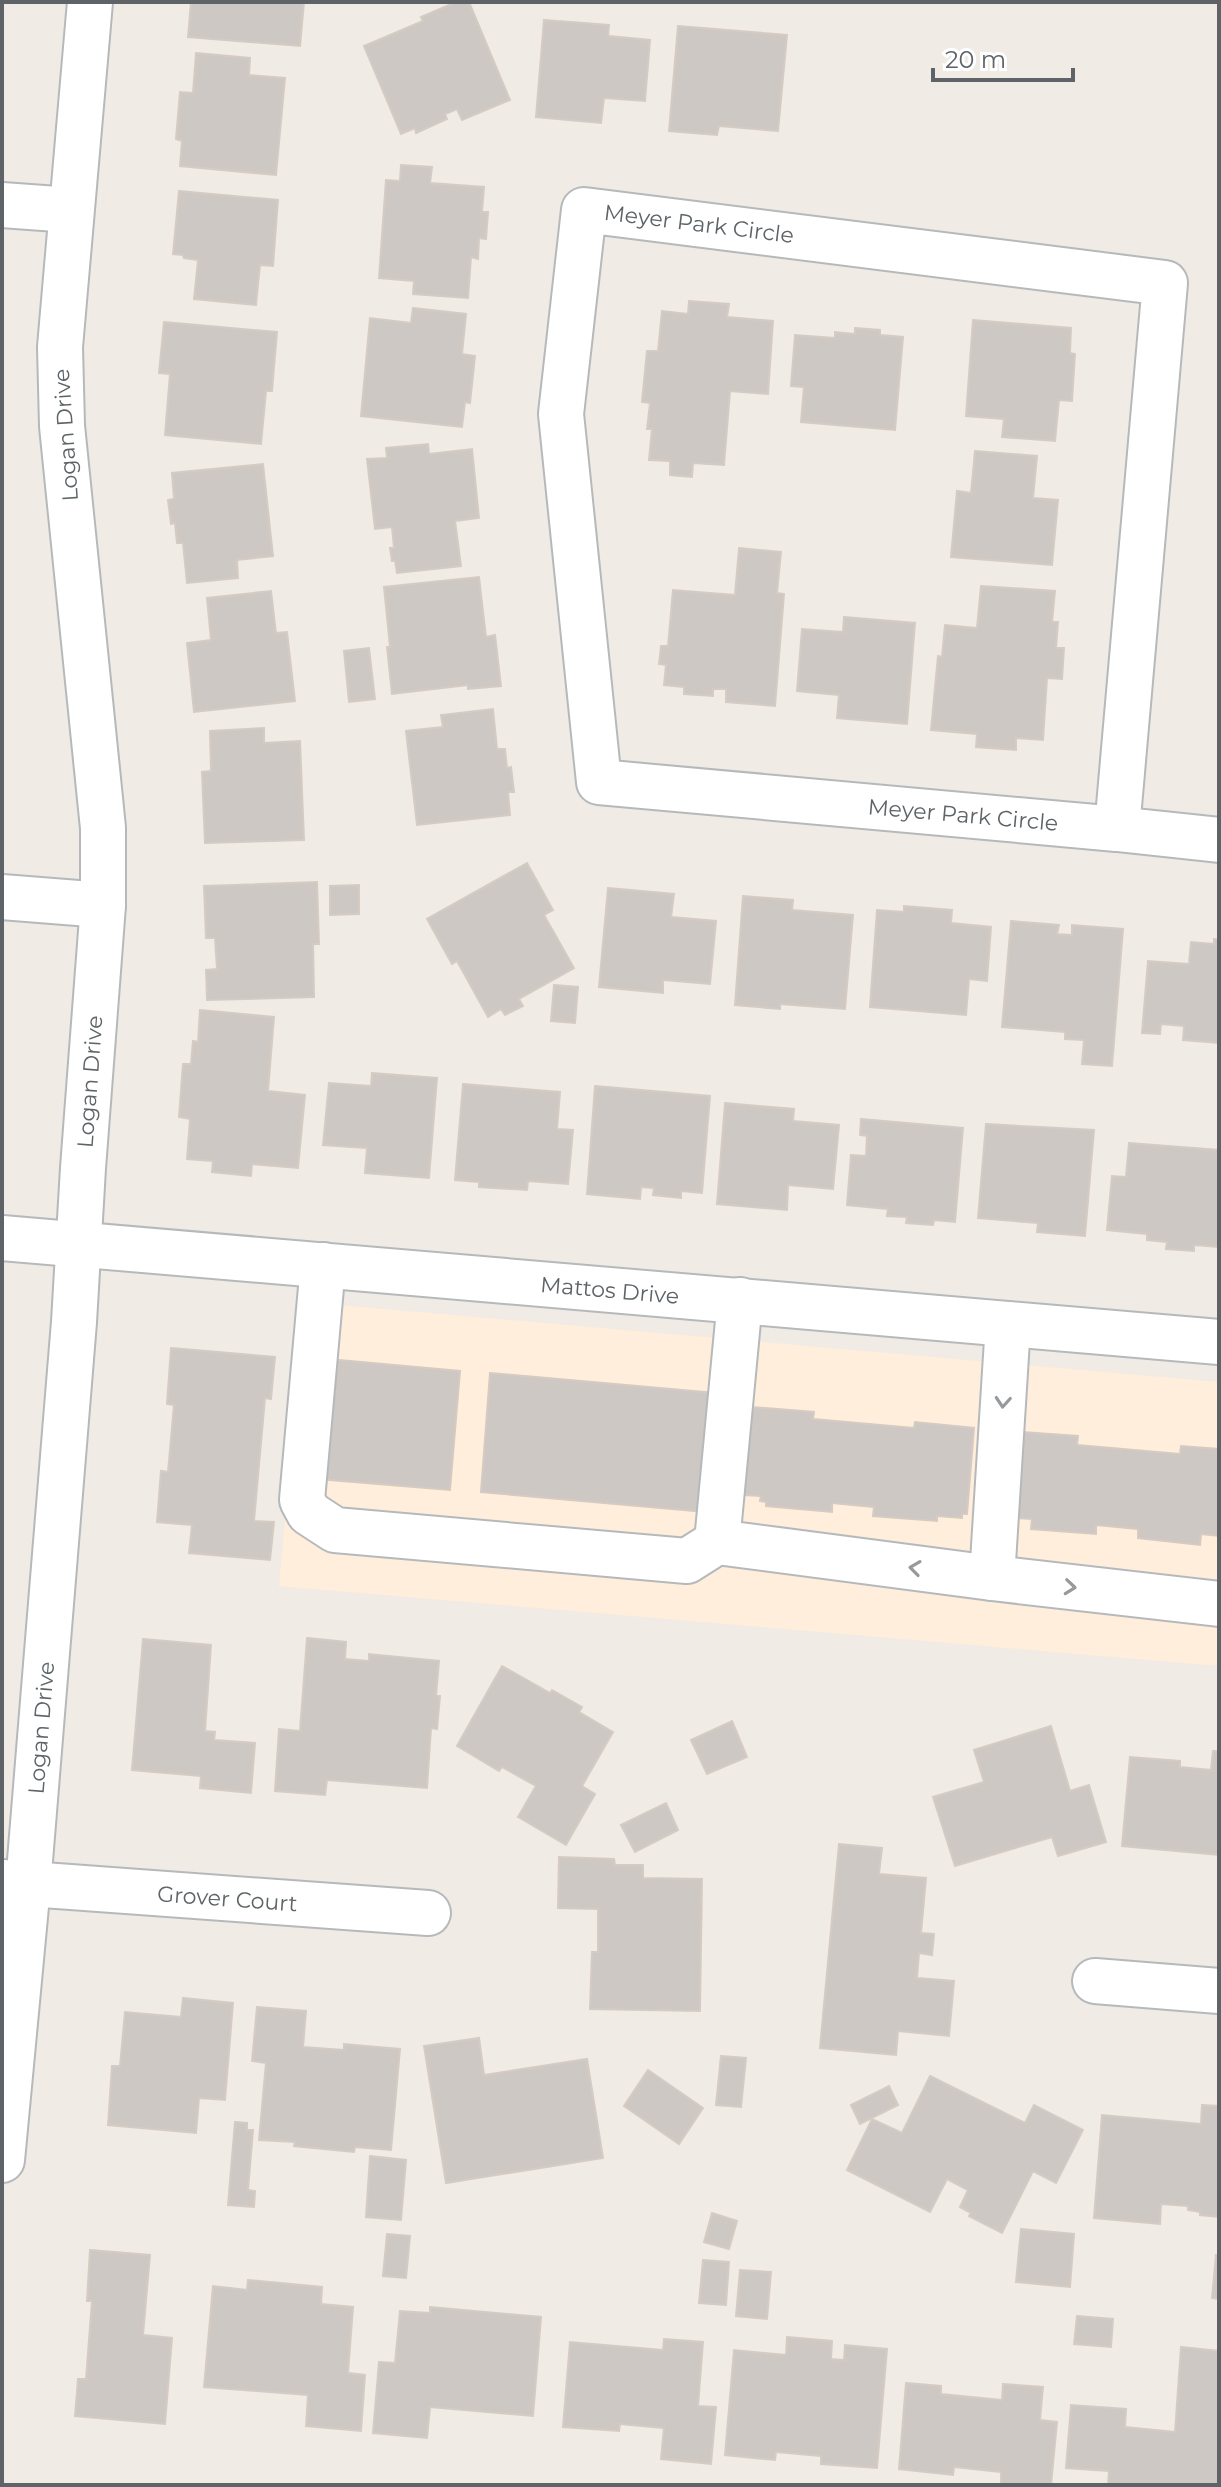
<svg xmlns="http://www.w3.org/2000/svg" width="1221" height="2487" viewBox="0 0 1221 2487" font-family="Montserrat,sans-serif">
  <rect width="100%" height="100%" fill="#f0ebe5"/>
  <!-- commercial -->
  <path fill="#ffeedb" d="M 305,1302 L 1219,1382 L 1219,1666 L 279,1586 Z"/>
  <!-- building -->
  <g fill="#cdc8c4" stroke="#d5cbc3" stroke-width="2">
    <path d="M 191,2 L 304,2 L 300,46 L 188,37 Z"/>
    <path d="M 456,2 L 469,2 L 510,100 L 462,120 L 457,109 L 445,114 L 447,119 L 416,133 L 415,128 L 401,134 L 364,46 L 423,21 L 421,17 Z"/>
    <path d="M 544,20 L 609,25 L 608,36 L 650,40 L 645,101 L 604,98 L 601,123 L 536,117 Z"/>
    <path d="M 678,26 L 787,35 L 778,131 L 719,126 L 717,135 L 669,131 Z"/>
    <path d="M 196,53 L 250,58 L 249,75 L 285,78 L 276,175 L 180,166 L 182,141 L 176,139 L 180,92 L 193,93 Z"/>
    <path d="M 401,165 L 432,167 L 430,183 L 484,187 L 482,212 L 488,212 L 486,239 L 479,238 L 478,259 L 471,257 L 468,298 L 413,294 L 414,281 L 379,278 L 386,180 L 400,181 Z"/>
    <path d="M 179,191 L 278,200 L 273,266 L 260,265 L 256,305 L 194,299 L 198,260 L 184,258 L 183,255 L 173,254 Z"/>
    <path d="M 689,301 L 729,304 L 727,317 L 773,321 L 768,394 L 730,391 L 724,465 L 693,463 L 692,477 L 670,475 L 670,461 L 649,460 L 652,429 L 647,429 L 650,403 L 642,402 L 647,351 L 658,351 L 662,311 L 688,314 Z"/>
    <path d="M 413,308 L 466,314 L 462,354 L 475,356 L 470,403 L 465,402 L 462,427 L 361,416 L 370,318 L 411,323 Z"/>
    <path d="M 973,320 L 1071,328 L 1070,353 L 1075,354 L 1072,401 L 1059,400 L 1055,441 L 1002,437 L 1004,419 L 966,416 Z"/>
    <path d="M 164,322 L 277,332 L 272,391 L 266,391 L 261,444 L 165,435 L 170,374 L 159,373 Z"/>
    <path d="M 855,328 L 880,330 L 880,335 L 903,337 L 895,430 L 801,422 L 804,387 L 791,386 L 795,335 L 835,338 L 835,332 L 855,334 Z"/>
    <path d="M 428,444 L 429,454 L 472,449 L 479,518 L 455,521 L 461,566 L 397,573 L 395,561 L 392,561 L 390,548 L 394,548 L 392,527 L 375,529 L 367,459 L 387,458 L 386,448 Z"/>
    <path d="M 975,451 L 1037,456 L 1033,498 L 1058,500 L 1052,565 L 951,557 L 957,491 L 971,493 Z"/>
    <path d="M 263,464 L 273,556 L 237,560 L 238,578 L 187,583 L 183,543 L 177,543 L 175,523 L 171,524 L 168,500 L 174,499 L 172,473 Z"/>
    <path d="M 739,548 L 781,552 L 777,593 L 784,594 L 775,706 L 726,702 L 726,689 L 713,689 L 713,696 L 684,694 L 684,687 L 664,685 L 666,665 L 659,664 L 661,646 L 668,646 L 673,590 L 735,595 Z"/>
    <path d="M 479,577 L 486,637 L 495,635 L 501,686 L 468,689 L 468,685 L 392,694 L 387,647 L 390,647 L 384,587 Z"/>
    <path d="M 981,586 L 1055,591 L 1052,622 L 1058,622 L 1056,648 L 1064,648 L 1062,679 L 1047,678 L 1043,740 L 1016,738 L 1016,750 L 976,747 L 977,734 L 931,730 L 938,656 L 942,657 L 945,625 L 977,628 Z"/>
    <path d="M 271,591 L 276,633 L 287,632 L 295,701 L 194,712 L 187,643 L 211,640 L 207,598 Z"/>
    <path d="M 844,617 L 915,623 L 907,724 L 837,718 L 839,695 L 797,691 L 802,629 L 843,632 Z"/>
    <path d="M 369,648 L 375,699 L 349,702 L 344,651 Z"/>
    <path d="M 493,709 L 497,749 L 505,749 L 507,768 L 511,767 L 514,792 L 508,792 L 510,815 L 417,825 L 406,731 L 443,727 L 441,715 Z"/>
    <path d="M 264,728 L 264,743 L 300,741 L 304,840 L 205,843 L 202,772 L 211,771 L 210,731 Z"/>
    <path d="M 527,863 L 553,910 L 544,915 L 574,968 L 519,999 L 523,1006 L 505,1015 L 501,1009 L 488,1017 L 457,961 L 452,964 L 427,919 Z"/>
    <path d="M 317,882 L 319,944 L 313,944 L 314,997 L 207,1000 L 206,970 L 217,969 L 215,938 L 206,938 L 204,886 Z"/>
    <path d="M 359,885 L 359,914 L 330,915 L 330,886 Z"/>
    <path d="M 608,888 L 674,894 L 671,917 L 716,921 L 710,984 L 663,980 L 663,993 L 599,987 Z"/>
    <path d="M 743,896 L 793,900 L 792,910 L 853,915 L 845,1009 L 780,1004 L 780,1009 L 735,1005 Z"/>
    <path d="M 904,906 L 952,910 L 951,923 L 991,927 L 987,981 L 969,979 L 966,1015 L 870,1007 L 877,910 L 904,912 Z"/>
    <path d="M 1011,921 L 1059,925 L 1057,934 L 1072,935 L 1072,925 L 1123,929 L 1112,1066 L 1082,1064 L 1084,1040 L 1065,1039 L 1065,1032 L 1002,1027 Z"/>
    <path d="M 1214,939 L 1219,940 L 1219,1043 L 1183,1040 L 1184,1026 L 1161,1024 L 1160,1034 L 1142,1033 L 1148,961 L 1189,964 L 1191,942 L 1214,944 Z"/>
    <path d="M 554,985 L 578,987 L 575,1023 L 551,1021 Z"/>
    <path d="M 200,1010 L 274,1017 L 268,1091 L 305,1095 L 298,1168 L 252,1164 L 251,1176 L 212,1172 L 213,1161 L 187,1159 L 190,1119 L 179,1117 L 183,1064 L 191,1064 L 193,1041 L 198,1042 Z"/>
    <path d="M 372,1073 L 437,1078 L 429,1178 L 365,1173 L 367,1148 L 323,1145 L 329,1083 L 371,1086 Z"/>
    <path d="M 463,1084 L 560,1092 L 557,1129 L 573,1130 L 568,1184 L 528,1181 L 527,1190 L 479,1187 L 479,1182 L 455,1180 Z"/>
    <path d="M 595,1086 L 710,1096 L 702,1193 L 681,1191 L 681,1198 L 653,1195 L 654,1188 L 641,1187 L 640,1199 L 587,1194 Z"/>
    <path d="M 725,1103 L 794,1109 L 793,1121 L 839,1125 L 833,1189 L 788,1185 L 787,1210 L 717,1204 Z"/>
    <path d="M 861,1119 L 963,1128 L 955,1222 L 934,1220 L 933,1225 L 906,1223 L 907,1217 L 887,1216 L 888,1209 L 847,1205 L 851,1155 L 866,1156 L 867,1136 L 860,1135 Z"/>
    <path d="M 986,1124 L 1094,1130 L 1085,1236 L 1037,1232 L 1038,1223 L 978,1218 Z"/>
    <path d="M 1129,1143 L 1219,1150 L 1218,1247 L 1194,1245 L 1194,1251 L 1166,1249 L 1167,1242 L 1147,1240 L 1147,1234 L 1107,1230 L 1112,1176 L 1126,1177 Z"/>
    <path d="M 171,1348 L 275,1357 L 271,1399 L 265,1398 L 254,1521 L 274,1522 L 270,1560 L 189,1553 L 192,1525 L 157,1522 L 161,1471 L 168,1472 L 174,1405 L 167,1404 Z"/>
    <path d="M 328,1359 L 460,1371 L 450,1490 L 318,1479 Z"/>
    <path d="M 490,1373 L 715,1393 L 705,1512 L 481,1492 Z"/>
    <path d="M 751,1407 L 814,1412 L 813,1419 L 914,1428 L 915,1422 L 974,1428 L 967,1514 L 962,1514 L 962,1518 L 937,1516 L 937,1521 L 873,1516 L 874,1507 L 832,1503 L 832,1512 L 766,1506 L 766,1502 L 760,1501 L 761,1496 L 744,1495 Z"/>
    <path d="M 1022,1432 L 1078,1436 L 1077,1445 L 1180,1454 L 1181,1446 L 1219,1449 L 1219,1536 L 1201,1534 L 1200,1545 L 1138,1538 L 1138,1529 L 1096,1525 L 1096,1534 L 1031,1529 L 1032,1519 L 1014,1518 Z"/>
    <path d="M 307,1638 L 346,1642 L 345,1659 L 369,1661 L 369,1654 L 439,1661 L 436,1696 L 440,1696 L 437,1729 L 431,1728 L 427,1788 L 327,1780 L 325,1795 L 275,1791 L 279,1729 L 300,1731 Z"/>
    <path d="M 143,1639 L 211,1645 L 205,1731 L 215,1732 L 214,1740 L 255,1743 L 251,1793 L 200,1788 L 201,1776 L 132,1770 Z"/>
    <path d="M 502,1666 L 550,1693 L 552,1690 L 582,1707 L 579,1712 L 613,1732 L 582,1786 L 595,1794 L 566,1845 L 518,1817 L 536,1786 L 502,1767 L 499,1771 L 457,1746 Z"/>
    <path d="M 732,1721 L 747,1757 L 707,1774 L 691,1740 Z"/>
    <path d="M 1051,1726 L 1070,1791 L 1089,1785 L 1106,1842 L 1058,1856 L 1052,1837 L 955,1866 L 933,1797 L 984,1782 L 974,1750 Z"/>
    <path d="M 1213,1751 L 1219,1751 L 1219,1855 L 1122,1846 L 1130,1757 L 1180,1761 L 1180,1767 L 1211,1770 Z"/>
    <path d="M 666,1803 L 678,1830 L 635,1852 L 621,1825 Z"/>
    <path d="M 839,1844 L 882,1848 L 879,1874 L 926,1878 L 921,1933 L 934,1934 L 932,1955 L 919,1953 L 917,1978 L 954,1981 L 949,2036 L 898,2031 L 896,2055 L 820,2048 Z"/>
    <path d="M 559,1857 L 614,1859 L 615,1865 L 643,1865 L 643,1878 L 702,1879 L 700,2011 L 590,2009 L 592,1952 L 598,1952 L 598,1909 L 558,1908 Z"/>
    <path d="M 183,1998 L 233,2003 L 225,2100 L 199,2098 L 196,2133 L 108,2125 L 112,2066 L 120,2066 L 125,2012 L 181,2017 Z"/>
    <path d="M 257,2007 L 306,2011 L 303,2047 L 344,2050 L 344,2044 L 400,2049 L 391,2150 L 355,2147 L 354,2152 L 294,2146 L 295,2142 L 259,2140 L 266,2063 L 252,2061 Z"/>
    <path d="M 479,2038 L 484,2075 L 587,2059 L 603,2158 L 446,2183 L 424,2046 Z"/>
    <path d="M 721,2056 L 746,2058 L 741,2107 L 716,2105 Z"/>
    <path d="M 648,2070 L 703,2108 L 679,2144 L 624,2106 Z"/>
    <path d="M 930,2076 L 1025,2123 L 1034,2105 L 1083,2130 L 1056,2183 L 1033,2171 L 1002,2233 L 969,2216 L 971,2213 L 960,2207 L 968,2190 L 947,2179 L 930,2212 L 847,2170 L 872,2119 L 902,2133 Z"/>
    <path d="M 889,2086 L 898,2105 L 860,2124 L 851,2105 Z"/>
    <path d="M 1202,2105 L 1219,2106 L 1219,2217 L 1200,2215 L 1200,2212 L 1188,2210 L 1188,2206 L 1161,2204 L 1160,2224 L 1094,2218 L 1102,2115 L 1201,2124 Z"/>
    <path d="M 235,2122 L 247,2123 L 247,2130 L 253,2130 L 248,2190 L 255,2191 L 254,2207 L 228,2205 Z"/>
    <path d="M 370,2156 L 406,2160 L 401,2220 L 366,2217 Z"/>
    <path d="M 712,2213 L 737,2221 L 729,2249 L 704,2242 Z"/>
    <path d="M 1021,2229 L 1074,2234 L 1070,2287 L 1016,2282 Z"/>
    <path d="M 387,2234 L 410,2236 L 406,2278 L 383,2276 Z"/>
    <path d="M 90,2250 L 150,2255 L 143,2335 L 172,2338 L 165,2424 L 75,2416 L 78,2379 L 86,2379 L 92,2301 L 87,2301 Z"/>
    <path d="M 1216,2255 L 1219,2255 L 1219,2299 L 1212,2298 Z"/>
    <path d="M 703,2260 L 729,2262 L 726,2305 L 699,2303 Z"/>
    <path d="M 740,2270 L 771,2272 L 767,2319 L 736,2316 Z"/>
    <path d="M 248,2280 L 322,2287 L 321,2304 L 353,2307 L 348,2373 L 365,2375 L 361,2431 L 306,2426 L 308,2395 L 204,2387 L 213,2286 L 247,2290 Z"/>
    <path d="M 430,2307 L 541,2317 L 533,2416 L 430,2407 L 427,2438 L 373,2433 L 379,2362 L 395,2363 L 400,2311 L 430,2313 Z"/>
    <path d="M 1077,2316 L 1113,2319 L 1111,2347 L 1074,2344 Z"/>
    <path d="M 787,2337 L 832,2341 L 831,2359 L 844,2360 L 845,2345 L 887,2349 L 877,2468 L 821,2464 L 821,2456 L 776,2452 L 775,2460 L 725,2455 L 734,2350 L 786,2355 Z"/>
    <path d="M 664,2339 L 703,2342 L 698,2406 L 716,2407 L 711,2464 L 661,2459 L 664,2428 L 620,2424 L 619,2431 L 563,2427 L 570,2342 L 663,2350 Z"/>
    <path d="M 1181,2347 L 1219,2351 L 1218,2485 L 1108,2485 L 1109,2471 L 1066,2468 L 1071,2405 L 1126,2409 L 1125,2427 L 1175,2432 Z"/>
    <path d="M 906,2383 L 941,2386 L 941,2394 L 1002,2400 L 1003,2384 L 1043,2387 L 1040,2420 L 1057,2422 L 1051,2485 L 1001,2485 L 1001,2472 L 954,2467 L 953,2475 L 899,2469 Z"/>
  </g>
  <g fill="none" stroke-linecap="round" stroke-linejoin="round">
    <defs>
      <g id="minor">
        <path d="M 2,205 L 71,210"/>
        <path d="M 584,210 L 1165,283 L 1117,829 L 599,782 L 561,414 Z"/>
        <path d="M 1117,829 L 1219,840"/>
        <path d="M 2,897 L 103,905"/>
        <path id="s1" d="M 2,1238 L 1219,1342"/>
        <path d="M 323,1265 L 302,1500 L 309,1513 L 335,1530 L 687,1561 L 717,1542 L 740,1300"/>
        <path d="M 717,1542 L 992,1578 L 1219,1604"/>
        <path d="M 992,1578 L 1008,1324"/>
        <path id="s2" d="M 2,1882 L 428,1913"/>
        <path d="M 1095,1981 L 1219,1991"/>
        <path id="s3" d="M 2,2160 L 28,1885 L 74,1322 L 83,1168 L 103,905 L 103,828 L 62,426 L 60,347 L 90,2"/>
      </g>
    </defs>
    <!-- minor casing -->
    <use href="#minor" stroke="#b6b9bc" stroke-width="48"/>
    <!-- minor -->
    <use href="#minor" stroke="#fff" stroke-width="44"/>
  </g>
  <!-- one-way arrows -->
  <defs><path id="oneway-chevron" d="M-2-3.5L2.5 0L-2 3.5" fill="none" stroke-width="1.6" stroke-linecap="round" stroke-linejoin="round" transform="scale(2)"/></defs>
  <g stroke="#969a9c">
    <use href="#oneway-chevron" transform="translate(1003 1402) rotate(94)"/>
    <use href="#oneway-chevron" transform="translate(915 1568) rotate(-172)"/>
    <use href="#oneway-chevron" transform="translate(1070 1587) rotate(6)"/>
  </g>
  <g text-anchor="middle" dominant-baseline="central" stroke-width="7" stroke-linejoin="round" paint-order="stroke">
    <!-- street labels -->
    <g font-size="22" fill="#5d6366" stroke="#fff">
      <text transform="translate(699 224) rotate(7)">Meyer Park Circle</text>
      <text transform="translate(66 435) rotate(-94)">Logan Drive</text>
      <text transform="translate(963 815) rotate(5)">Meyer Park Circle</text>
      <text stroke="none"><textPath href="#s3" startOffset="1082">Logan Drive</textPath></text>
      <text stroke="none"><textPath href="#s1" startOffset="610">Mattos Drive</textPath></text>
      <text stroke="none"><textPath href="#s3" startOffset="434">Logan Drive</textPath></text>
      <text stroke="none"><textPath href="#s2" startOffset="226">Grover Court</textPath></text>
    </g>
  </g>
  <!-- border -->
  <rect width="1221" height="2487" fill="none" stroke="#5d6366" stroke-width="8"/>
  <!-- scale -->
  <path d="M933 68v12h140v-12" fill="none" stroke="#5d6366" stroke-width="4"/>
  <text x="945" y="68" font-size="24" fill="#5d6366" stroke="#ffffff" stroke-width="6" paint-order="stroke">20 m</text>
</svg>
